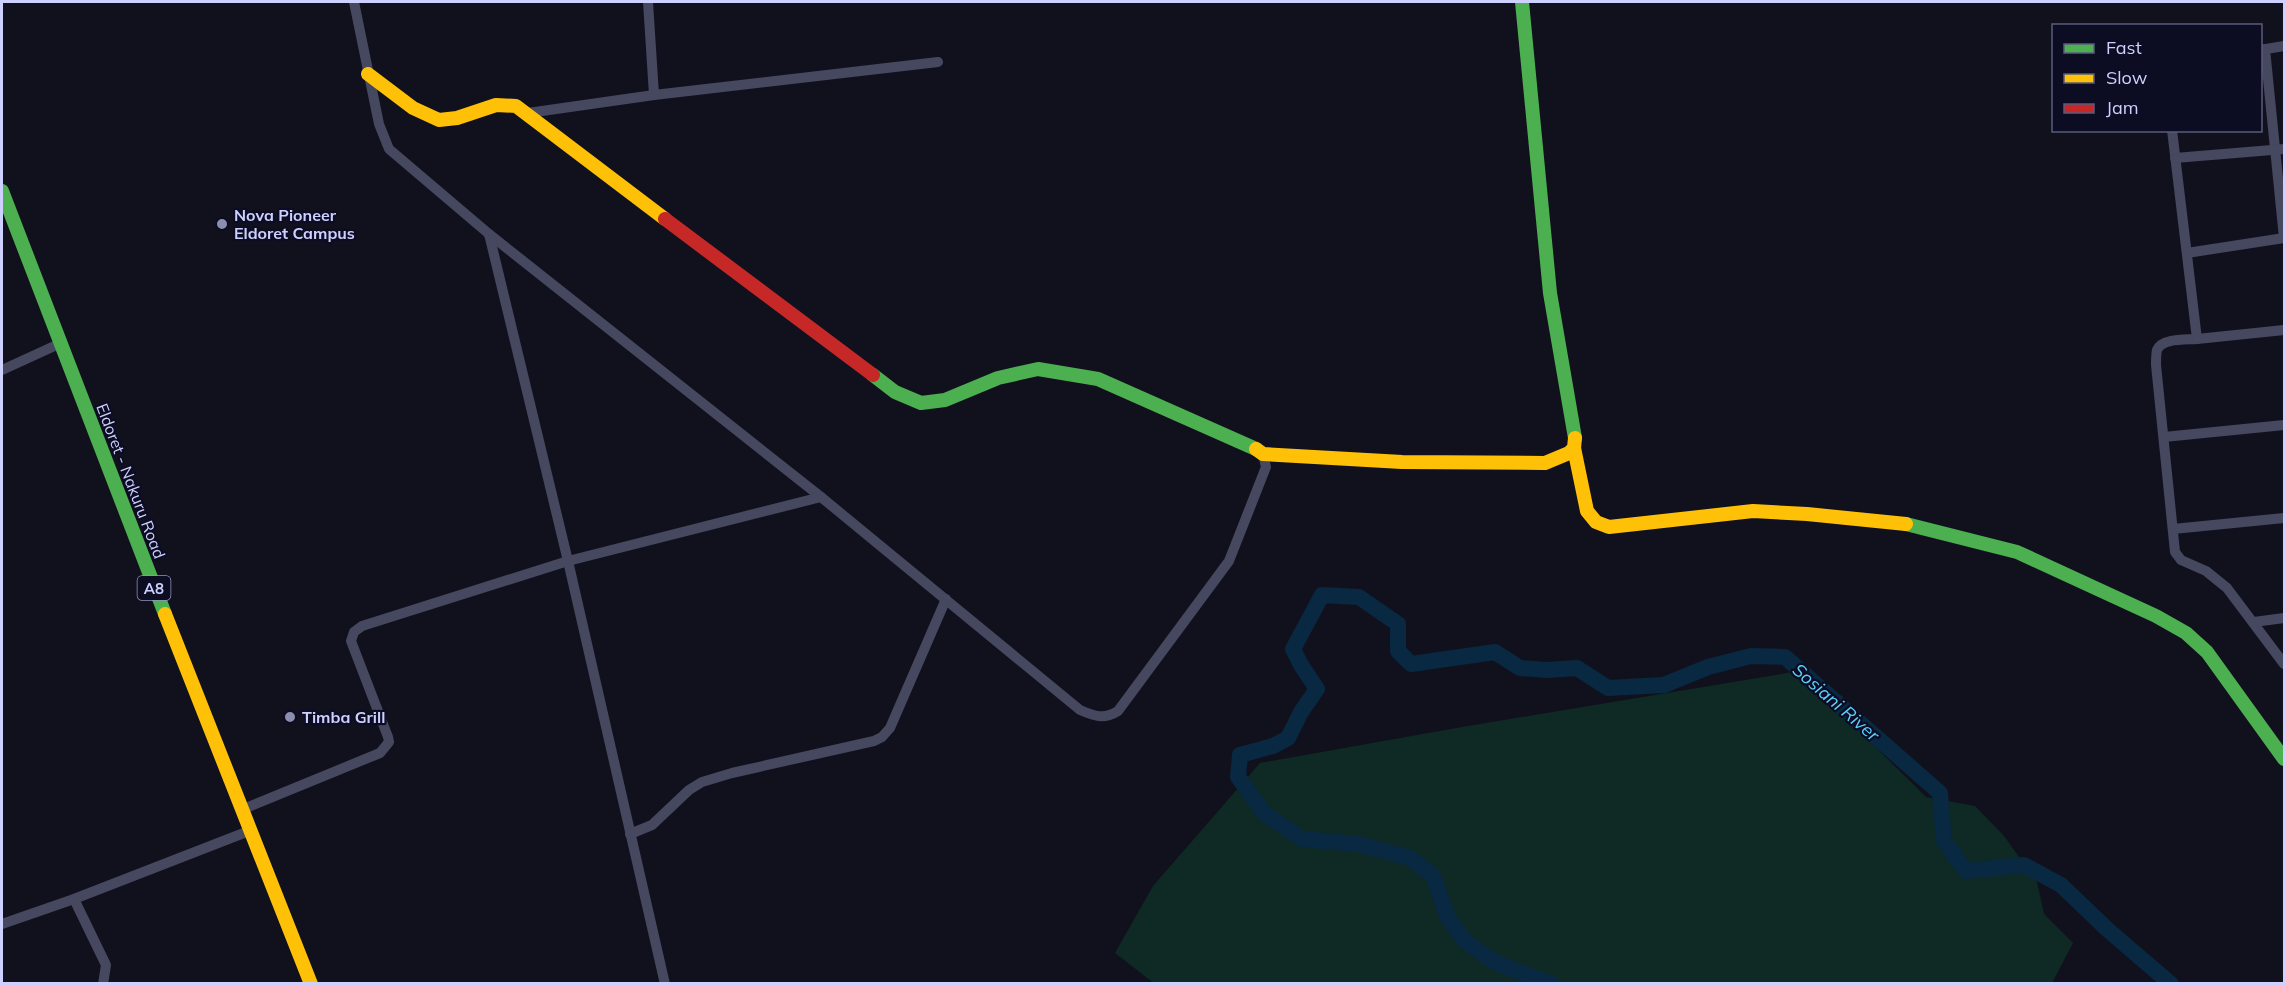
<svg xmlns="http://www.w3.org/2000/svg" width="2286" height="985" viewBox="0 0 2286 985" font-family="Mulish,sans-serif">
  <rect width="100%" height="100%" fill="#11111e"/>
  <!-- green -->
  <path fill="#0f2925" d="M 1799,671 L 1926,797 L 1975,806 L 2004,836 L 2037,882 L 2044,914 L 2073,943 L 2052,983 L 1155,984 L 1115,953 L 1153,886 L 1260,763 L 1462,727 Z"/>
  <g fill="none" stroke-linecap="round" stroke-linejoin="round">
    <!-- river -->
    <path stroke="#092841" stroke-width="16" d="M 1552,984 L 1496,963 L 1465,941 L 1448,918 L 1433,876 L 1410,858 L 1358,844 L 1302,839 L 1264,813 L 1238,777 L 1240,755 L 1273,746 L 1288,738 L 1301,712 L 1317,689 L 1301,665 L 1293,649 L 1322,595 L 1359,597 L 1398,624 L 1398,651 L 1411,664 L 1495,652 L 1520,668 L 1547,670 L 1577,668 L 1608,688 L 1664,685 L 1708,667 L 1751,656 L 1785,657 L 1940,793 L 1944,841 L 1966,871 L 2024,865 L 2061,885 L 2108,930 L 2171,984"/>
    <!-- street -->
    <g stroke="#45485f" stroke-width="10">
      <path d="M 354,2 L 379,124 L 389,149 L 489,234 L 821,497 L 1080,710 C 1094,716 1104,720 1118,711 L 1229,561 L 1266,467 L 1263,454"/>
      <path d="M 2265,49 L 2284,238"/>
      <path d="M 2260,50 L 2284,46"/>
      <path d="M 654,95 L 938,62"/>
      <path d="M 528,113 L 654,95 L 648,2"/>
      <path d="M 2172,130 L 2197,339 C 2186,340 2162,338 2157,350 C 2156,354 2156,361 2156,365 L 2175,552 L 2181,560 L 2206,571 L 2227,588 L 2284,664"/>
      <path d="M 2175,158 L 2284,149"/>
      <path d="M 489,234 L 568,561 L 665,984"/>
      <path d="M 2187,253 L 2284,238"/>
      <path d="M 2197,339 L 2284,330"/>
      <path d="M 2,370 L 61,343"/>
      <path d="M 2164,437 L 2284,425"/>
      <path d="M 2173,529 L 2284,518"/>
      <path d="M 2254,622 L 2284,618"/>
      <path d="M 241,810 L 380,753 L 389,742 L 388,737 L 351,641 L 354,632 L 362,626 L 568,561 L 821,497"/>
      <path d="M 630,834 L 652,825 L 689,790 L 702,782 L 732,773 L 874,741 L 882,737 L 890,728 L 946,599"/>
      <path d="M 74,899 L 106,965 L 103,984"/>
      <path d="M 2,924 L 74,899 L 249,831"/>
    </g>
    <!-- fast -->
    <g stroke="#4caf50" stroke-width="14">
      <path d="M 1522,2 L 1550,293 L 1575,438"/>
      <path d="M 2,191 L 165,614"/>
      <path d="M 873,375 L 895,392 L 921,403 L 945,400 L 998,378 L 1038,369 L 1098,379 L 1256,449"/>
      <path d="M 1906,524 L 2017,552 L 2156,616 L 2186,633 L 2207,652 L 2284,759"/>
    </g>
    <!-- slow -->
    <g stroke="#ffc107" stroke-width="14">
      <path d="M 368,74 L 413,108 L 439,120 L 457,118 L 496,105 L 516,106 L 665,219"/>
      <path d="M 1574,448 L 1587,511 L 1596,522 L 1609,527 L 1753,511 L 1807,514 L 1906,524"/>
      <path d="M 1256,449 L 1263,454 L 1402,462 L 1545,463 L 1569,453 L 1574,448 L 1575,438"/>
      <path d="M 165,614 L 311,984"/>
    </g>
    <!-- jam -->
    <path stroke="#c62828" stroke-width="14" d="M 665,219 L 873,375"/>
  </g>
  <!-- markers -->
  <g fill="#8c8eb0" stroke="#0c0c23" stroke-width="2">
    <circle cx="222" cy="224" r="6"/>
    <circle cx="290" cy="717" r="6"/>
  </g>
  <g text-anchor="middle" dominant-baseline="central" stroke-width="4.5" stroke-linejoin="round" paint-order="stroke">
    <!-- shield labels -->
    <rect fill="#0c0c23" stroke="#9496bd" stroke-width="1.5" x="137.5" y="576" width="33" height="24" rx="4.5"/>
    <g font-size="15" font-weight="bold" fill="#ced1ff">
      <text x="154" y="588">A8</text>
    </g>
    <!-- poi labels -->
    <g font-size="16" font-weight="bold" fill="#ced1ff" stroke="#0c0c23" text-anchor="start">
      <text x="234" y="215">Nova Pioneer<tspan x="234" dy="18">Eldoret Campus</tspan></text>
      <text x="302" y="717">Timba Grill</text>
    </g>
    <!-- street labels -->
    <g font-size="16" fill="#ced1ff" stroke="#0c0c23">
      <text transform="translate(131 481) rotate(69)">Eldoret - Nakuru Road</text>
    </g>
    <!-- water labels -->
    <g font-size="18" font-style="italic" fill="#5cd1ff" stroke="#0c0c23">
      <text transform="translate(1836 702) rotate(41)">Sosiani River</text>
    </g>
  </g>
  <!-- border -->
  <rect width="2286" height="985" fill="none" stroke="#ced1ff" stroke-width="6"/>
  <!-- legend -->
  <rect x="2052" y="24" width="210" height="108" fill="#0c0c23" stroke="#5a5b7b" stroke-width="1.5"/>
  <rect x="2064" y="44" width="30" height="9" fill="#4caf50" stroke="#5a5b7b" stroke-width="1.5"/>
  <text x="2106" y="54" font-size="18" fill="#ced1ff">Fast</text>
  <rect x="2064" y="74" width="30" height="9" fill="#ffc107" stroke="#5a5b7b" stroke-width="1.5"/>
  <text x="2106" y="84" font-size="18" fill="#ced1ff">Slow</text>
  <rect x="2064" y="104" width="30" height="9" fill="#c62828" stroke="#5a5b7b" stroke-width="1.5"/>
  <text x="2106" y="114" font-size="18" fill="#ced1ff">Jam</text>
</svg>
